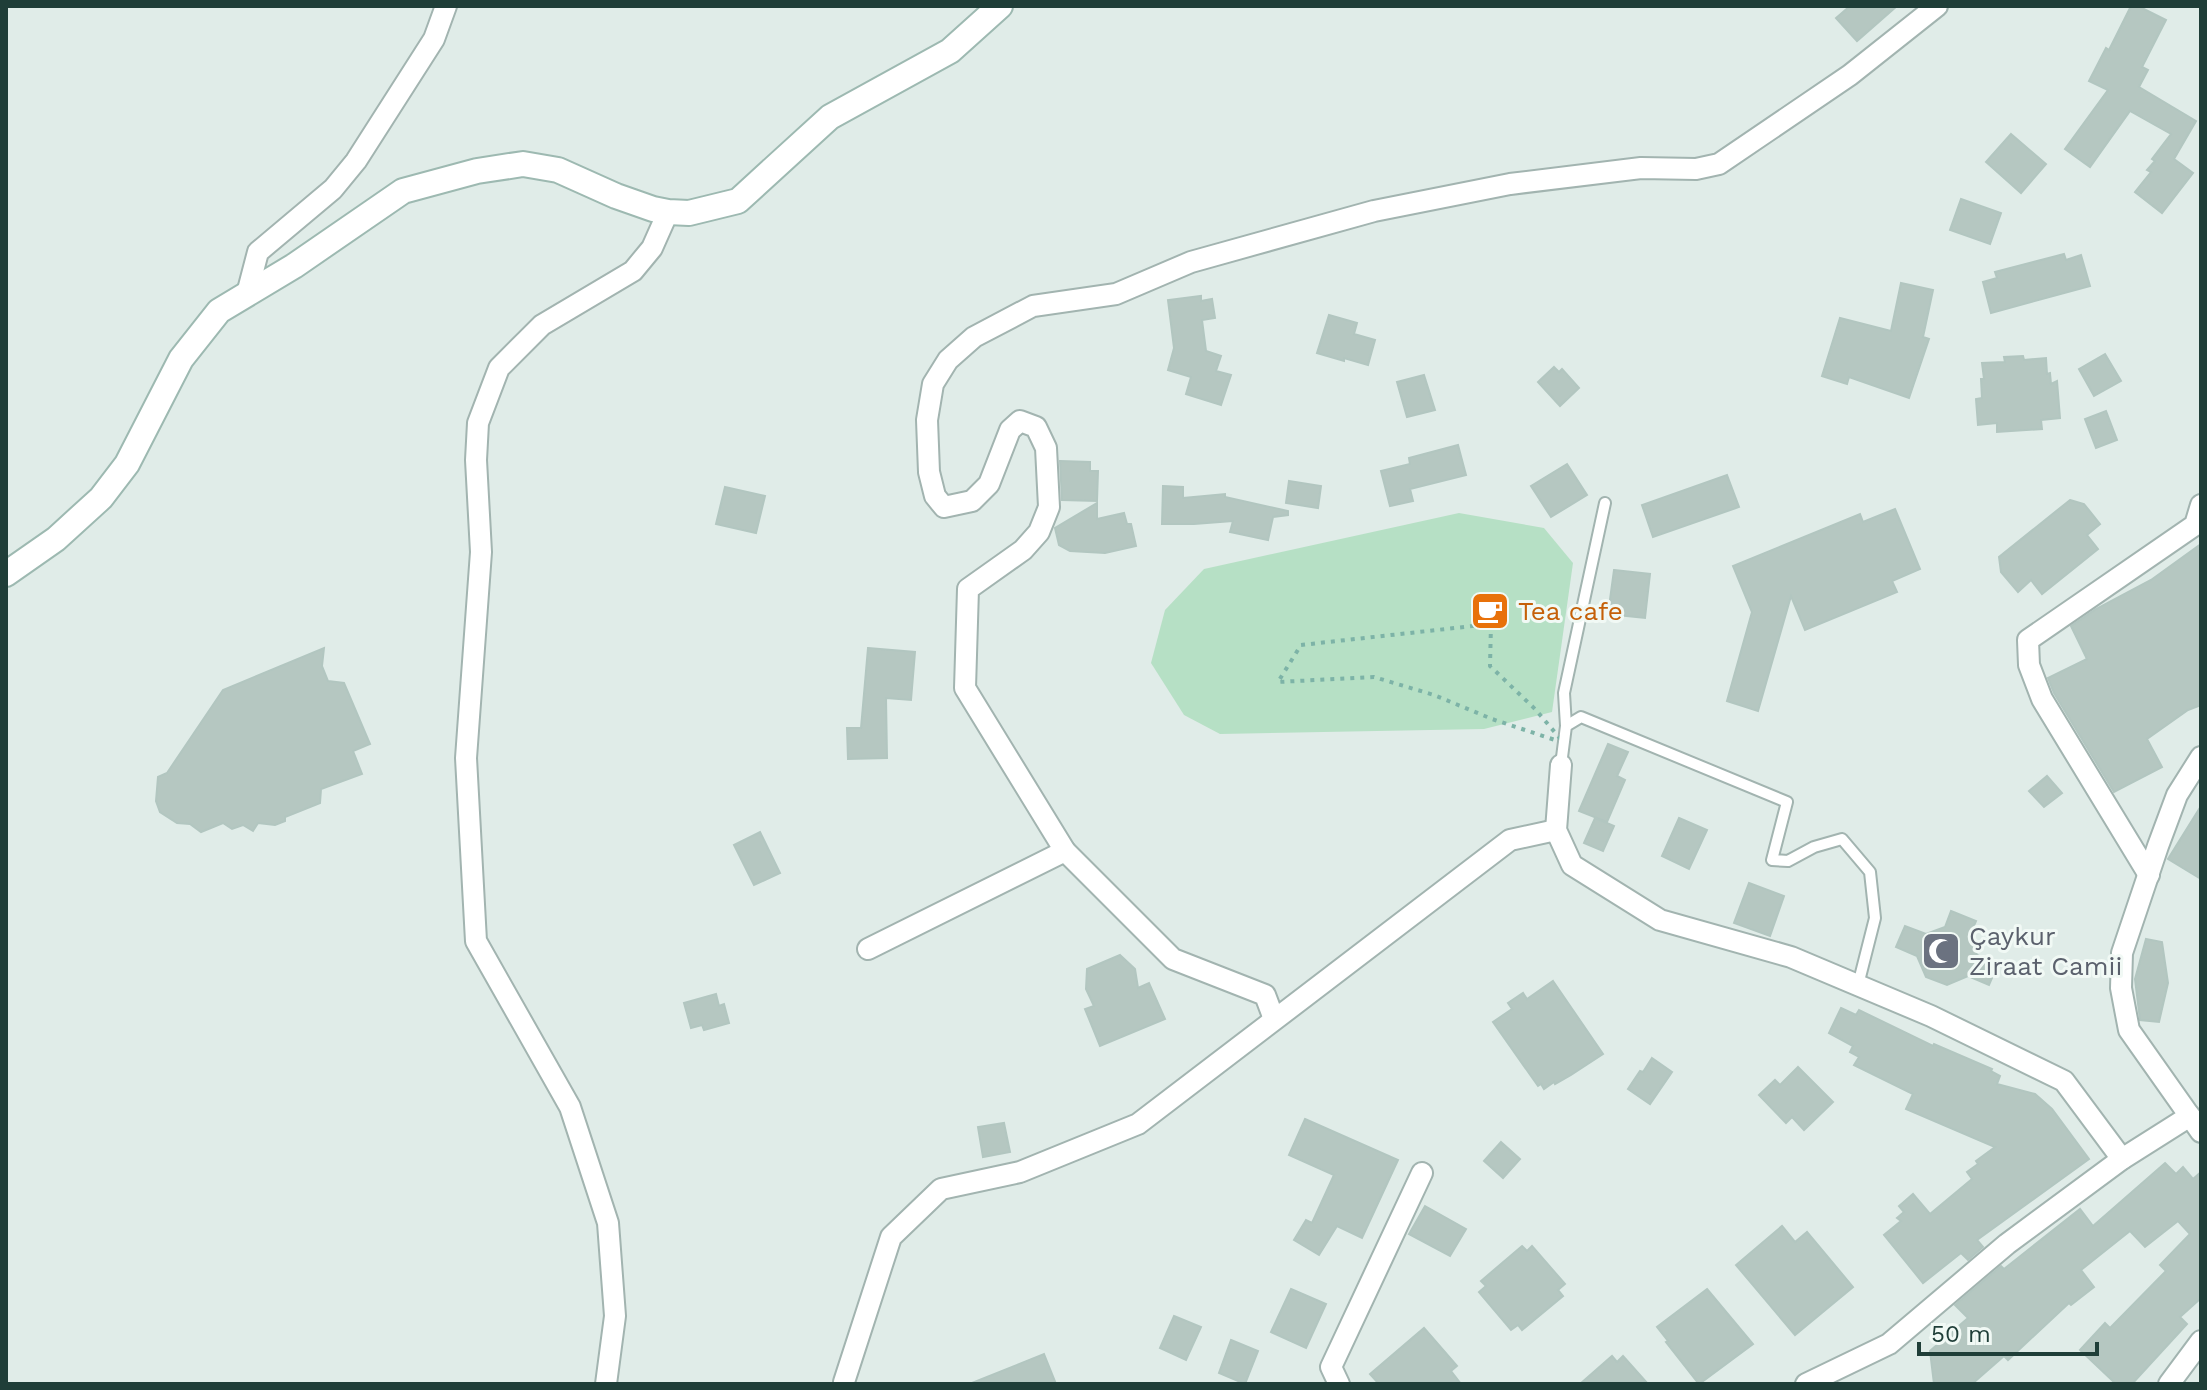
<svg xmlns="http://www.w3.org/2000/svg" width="2207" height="1390" viewBox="0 0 2207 1390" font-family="'Work Sans',sans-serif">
  <rect width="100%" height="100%" fill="#e0ece8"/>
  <!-- green -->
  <path fill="#b6e0c5" d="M 1459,513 L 1544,528 L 1573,563 L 1552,712 L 1484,729 L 1220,734 L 1184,715 L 1151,663 L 1165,610 L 1204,569 Z"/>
  <!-- building -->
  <g fill="#b5c7c1" stroke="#b2c6c0" stroke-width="2">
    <path d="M 1850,6 L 1897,6 L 1857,41 L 1836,18 Z"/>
    <path d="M 2131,6 L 2138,6 L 2166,20 L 2142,67 L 2148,70 L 2139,87 L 2196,121 L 2174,159 L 2193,173 L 2162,213 L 2135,192 L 2151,172 L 2147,170 L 2155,161 L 2152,159 L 2171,134 L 2130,111 L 2090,167 L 2065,149 L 2108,90 L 2089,81 L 2106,48 L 2109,50 Z"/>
    <path d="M 2011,134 L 2046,164 L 2021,193 L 1986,162 Z"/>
    <path d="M 1961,199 L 2001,213 L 1990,244 L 1950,230 Z"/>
    <path d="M 2064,254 L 2066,260 L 2081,255 L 2090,286 L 1991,313 L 1983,282 L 1997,278 L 1995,272 Z"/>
    <path d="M 1901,283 L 1933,290 L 1923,337 L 1929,339 L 1909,398 L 1849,377 L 1847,384 L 1822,376 L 1840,318 L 1891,331 Z"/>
    <path d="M 1201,296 L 1201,301 L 1212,299 L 1215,318 L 1202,320 L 1206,351 L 1221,356 L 1216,371 L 1231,375 L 1221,405 L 1186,394 L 1191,377 L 1168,370 L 1174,348 L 1168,300 Z"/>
    <path d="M 1329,315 L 1357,323 L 1354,334 L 1375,340 L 1368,365 L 1344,358 L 1344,361 L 1317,353 Z"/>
    <path d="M 2105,354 L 2121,381 L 2094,396 L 2079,369 Z"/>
    <path d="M 2023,356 L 2024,360 L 2046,358 L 2047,374 L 2050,373 L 2051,384 L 2057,381 L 2060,418 L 2041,420 L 2042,429 L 1997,432 L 1997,423 L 1978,425 L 1976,399 L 1982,398 L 1981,379 L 1984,379 L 1982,363 L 2005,362 L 2004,357 Z"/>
    <path d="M 1554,367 L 1559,372 L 1562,369 L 1579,388 L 1560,406 L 1538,382 Z"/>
    <path d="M 1424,375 L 1435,410 L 1407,417 L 1397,382 Z"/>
    <path d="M 2106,411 L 2117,440 L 2096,448 L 2085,419 Z"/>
    <path d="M 1458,445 L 1466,475 L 1410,489 L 1413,501 L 1390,506 L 1381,471 L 1410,464 L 1409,458 Z"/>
    <path d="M 1060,461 L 1090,462 L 1090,471 L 1098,471 L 1097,501 L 1062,500 Z"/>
    <path d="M 1567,464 L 1587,495 L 1551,517 L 1531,486 Z"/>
    <path d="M 1727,475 L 1739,507 L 1653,537 L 1642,505 Z"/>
    <path d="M 1289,481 L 1321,486 L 1318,508 L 1286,503 Z"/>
    <path d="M 1163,486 L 1183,487 L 1183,498 L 1225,494 L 1225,497 L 1288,511 L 1288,515 L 1273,517 L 1268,540 L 1230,532 L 1233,521 L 1194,524 L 1162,524 Z"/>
    <path d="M 725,487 L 765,496 L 756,533 L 716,524 Z"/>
    <path d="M 2070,500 L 2084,504 L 2100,524 L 2087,535 L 2098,549 L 2042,594 L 2031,580 L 2018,592 L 2001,572 L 1999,557 Z"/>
    <path d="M 1097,503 L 1097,519 L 1124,513 L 1127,524 L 1131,524 L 1136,546 L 1105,553 L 1070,551 L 1059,545 L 1055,528 Z"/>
    <path d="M 1895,509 L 1920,569 L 1892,581 L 1897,592 L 1805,630 L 1791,596 L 1758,711 L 1727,701 L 1752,612 L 1733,566 L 1860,514 L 1863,522 Z"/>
    <path d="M 2201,544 L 2201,705 L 2188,710 L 2147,739 L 2162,767 L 2114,792 L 2054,693 L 2048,678 L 2087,659 L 2071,626 L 2096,609 L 2151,580 Z"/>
    <path d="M 1614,570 L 1650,574 L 1645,618 L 1608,614 Z"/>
    <path d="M 324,648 L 322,666 L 328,681 L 344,683 L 370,744 L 353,751 L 362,774 L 321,789 L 320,803 L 285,817 L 285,821 L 275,825 L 258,823 L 253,831 L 243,825 L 232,829 L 223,823 L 201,832 L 190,824 L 177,823 L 160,812 L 156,801 L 158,777 L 167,773 L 223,690 Z"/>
    <path d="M 868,648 L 915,652 L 911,700 L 886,698 L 887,758 L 848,759 L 847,728 L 861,728 Z"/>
    <path d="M 1608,744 L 1628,752 L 1617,776 L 1625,780 L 1607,822 L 1579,811 Z"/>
    <path d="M 2047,776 L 2062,793 L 2044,807 L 2029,791 Z"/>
    <path d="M 2201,806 L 2201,879 L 2168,859 Z"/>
    <path d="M 1595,818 L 1614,826 L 1603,851 L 1584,843 Z"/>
    <path d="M 1679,818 L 1707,830 L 1689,869 L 1662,856 Z"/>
    <path d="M 760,832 L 780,873 L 754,885 L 734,845 Z"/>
    <path d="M 1749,883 L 1784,896 L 1770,936 L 1734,923 Z"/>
    <path d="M 1951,911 L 1976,921 L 1969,937 L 1977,955 L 1998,964 L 1989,985 L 1968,976 L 1947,985 L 1926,977 L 1917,956 L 1896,947 L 1905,926 L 1926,934 L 1945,927 Z"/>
    <path d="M 2146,939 L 2162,942 L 2168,983 L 2159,1022 L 2140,1020 L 2135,979 Z"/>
    <path d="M 1120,955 L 1135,969 L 1138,988 L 1149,983 L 1165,1019 L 1100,1046 L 1085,1009 L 1094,1006 L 1086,989 L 1087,969 Z"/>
    <path d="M 1553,981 L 1603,1054 L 1571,1075 L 1555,1084 L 1554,1082 L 1544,1089 L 1541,1084 L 1538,1086 L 1493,1022 L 1512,1009 L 1508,1003 L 1523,993 L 1527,999 Z"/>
    <path d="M 716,994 L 719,1006 L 724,1004 L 729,1023 L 704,1030 L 702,1025 L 691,1028 L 684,1003 Z"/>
    <path d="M 1841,1008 L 1856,1015 L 1859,1010 L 1933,1046 L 1934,1044 L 1992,1069 L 1991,1071 L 2000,1076 L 1997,1084 L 2035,1094 L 2052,1109 L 2089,1159 L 1977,1240 L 1983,1247 L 1968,1260 L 1961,1253 L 1923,1283 L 1884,1235 L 1901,1221 L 1897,1218 L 1904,1212 L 1899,1206 L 1913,1194 L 1930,1214 L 1972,1179 L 1967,1172 L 1978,1164 L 1976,1161 L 1995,1147 L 1906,1109 L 1913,1094 L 1854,1065 L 1859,1057 L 1850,1052 L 1853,1046 L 1829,1033 Z"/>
    <path d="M 1652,1058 L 1672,1072 L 1650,1104 L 1628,1089 L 1640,1071 L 1643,1072 Z"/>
    <path d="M 1798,1067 L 1833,1102 L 1804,1130 L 1792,1117 L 1786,1123 L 1759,1095 L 1775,1080 L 1780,1085 Z"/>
    <path d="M 1305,1119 L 1398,1160 L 1362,1238 L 1337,1226 L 1319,1255 L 1294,1240 L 1306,1220 L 1312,1223 L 1334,1175 L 1289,1155 Z"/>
    <path d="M 1004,1123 L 1010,1152 L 983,1157 L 978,1127 Z"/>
    <path d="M 1501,1142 L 1520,1159 L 1503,1178 L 1484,1161 Z"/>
    <path d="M 2165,1163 L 2176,1174 L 2183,1167 L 2193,1179 L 2201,1172 L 2201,1298 L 2180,1317 L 2187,1324 L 2132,1384 L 2116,1384 L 2080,1350 L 2105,1323 L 2110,1328 L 2166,1271 L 2160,1265 L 2190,1234 L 2178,1221 L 2145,1247 L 2130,1231 L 2081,1270 L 2094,1287 L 2071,1305 L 2069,1303 L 2008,1360 L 2004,1356 L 1972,1384 L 1934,1384 L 1930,1351 L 1968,1318 L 1955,1305 L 2001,1266 L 2004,1269 L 2080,1209 L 2093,1226 Z"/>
    <path d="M 1425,1206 L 1466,1229 L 1450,1256 L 1409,1234 Z"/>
    <path d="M 1782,1226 L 1795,1242 L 1807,1232 L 1853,1287 L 1795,1335 L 1736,1265 Z"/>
    <path d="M 1522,1246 L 1527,1251 L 1532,1246 L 1565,1284 L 1558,1290 L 1563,1296 L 1522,1330 L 1518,1325 L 1511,1330 L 1479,1292 L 1486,1286 L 1481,1281 Z"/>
    <path d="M 1291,1289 L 1326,1304 L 1306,1348 L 1271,1332 Z"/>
    <path d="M 1707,1289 L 1753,1344 L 1699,1384 L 1666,1342 L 1668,1341 L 1657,1327 Z"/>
    <path d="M 1174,1316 L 1201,1327 L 1186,1360 L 1160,1348 Z"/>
    <path d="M 1424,1328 L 1457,1366 L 1451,1371 L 1461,1384 L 1379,1384 L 1370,1374 Z"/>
    <path d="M 1231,1340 L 1258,1351 L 1245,1384 L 1219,1373 Z"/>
    <path d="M 1044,1354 L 1056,1384 L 972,1384 L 972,1383 Z"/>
    <path d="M 1612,1356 L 1617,1362 L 1623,1356 L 1648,1384 L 1580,1384 Z"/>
  </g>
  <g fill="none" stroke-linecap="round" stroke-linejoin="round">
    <defs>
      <g id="lane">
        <path d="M 1566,726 L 1564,693 L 1605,503"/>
        <path d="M 1561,765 L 1566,726 L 1581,717 L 1787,802 L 1772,860 L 1788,861 L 1814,847 L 1842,839 L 1870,872 L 1875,918 L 1858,985"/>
      </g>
      <g id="street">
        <path d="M 247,294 L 258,252 L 333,189 L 356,161 L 434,39 L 446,6"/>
        <path d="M 2201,757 L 2177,795 L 2158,846 L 2122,953 L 2121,988 L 2129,1030 L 2201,1132"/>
        <path d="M 1561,765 L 1556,830 L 1572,865 L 1660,920 L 1791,957 L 1931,1016 L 2064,1081 L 2122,1159"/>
        <path d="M 2149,875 L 2042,699 L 2029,665 L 2028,640 L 2195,525 L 2201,505"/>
        <path d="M 868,949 L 1065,851"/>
        <path d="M 1274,1019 L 1265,995 L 1173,959 L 1065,851 L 965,688 L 968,589 L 1023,550 L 1039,532 L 1049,507 L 1046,448 L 1036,427 L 1020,421 L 1010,430 L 989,484 L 972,501 L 944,507 L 935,496 L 929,472 L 927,420 L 933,384 L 948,360 L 974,337 L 1033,306 L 1116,294 L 1191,262 L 1374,211 L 1510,184 L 1641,168 L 1696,169 L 1719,164 L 1850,75 L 1937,6"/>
        <path d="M 844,1382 L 891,1237 L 941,1189 L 1020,1172 L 1138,1124 L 1510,840 L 1556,830"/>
        <path d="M 606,1384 L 615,1316 L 608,1223 L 570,1107 L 476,941 L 466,758 L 481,552 L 476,460 L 478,423 L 499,368 L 542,325 L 633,271 L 652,248 L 668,212"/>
        <path d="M 1339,1384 L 1331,1367 L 1422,1173"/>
        <path d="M 1806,1384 L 1889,1344 L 2007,1244 L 2122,1159 L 2190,1116"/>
        <path d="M 2169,1384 L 2201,1341"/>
      </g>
      <path id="secondary" d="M 6,574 L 56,539 L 101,498 L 127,464 L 181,359 L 219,311 L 294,266 L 403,191 L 477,171 L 523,164 L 558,170 L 616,196 L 653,209 L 668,212 L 689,213 L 738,201 L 830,117 L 950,51 L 1000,6"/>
    </defs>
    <!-- lane casing -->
    <use href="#lane" stroke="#a2b4b0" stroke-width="14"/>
    <!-- street casing -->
    <use href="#street" stroke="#a2b4b0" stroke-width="24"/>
    <!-- secondary casing -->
    <use href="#secondary" stroke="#9db9b1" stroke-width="28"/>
    <!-- path -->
    <path stroke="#7db3a7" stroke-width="4" stroke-dasharray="4 6" stroke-linecap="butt" d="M 1491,624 L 1490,666 L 1535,709 L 1564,743 L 1492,719 L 1434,695 L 1374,677 L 1278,682 L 1301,645 Z"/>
    <!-- lane -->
    <use href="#lane" stroke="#fff" stroke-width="10"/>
    <!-- street -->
    <use href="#street" stroke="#fff" stroke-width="20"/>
    <!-- secondary -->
    <use href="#secondary" stroke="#fff" stroke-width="24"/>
  </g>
  <!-- icons -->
  <defs>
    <symbol id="cafe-square" viewBox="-11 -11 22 22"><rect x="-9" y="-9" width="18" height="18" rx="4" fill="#e8710a" stroke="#f1f9f5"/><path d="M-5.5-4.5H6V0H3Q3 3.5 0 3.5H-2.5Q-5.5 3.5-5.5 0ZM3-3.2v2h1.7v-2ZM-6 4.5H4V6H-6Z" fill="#fff"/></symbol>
    <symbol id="mosque-square" viewBox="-11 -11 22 22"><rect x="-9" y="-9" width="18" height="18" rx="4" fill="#6b7280" stroke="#f1f9f5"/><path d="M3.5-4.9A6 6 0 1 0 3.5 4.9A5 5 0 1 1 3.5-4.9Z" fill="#fff"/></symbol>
  </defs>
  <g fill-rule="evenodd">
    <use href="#cafe-square" x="1468" y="589" width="44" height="44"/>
    <use href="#mosque-square" x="1919" y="929" width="44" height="44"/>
  </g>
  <g text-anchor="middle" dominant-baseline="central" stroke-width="6" stroke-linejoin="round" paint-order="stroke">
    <!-- food labels -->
    <g font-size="26" fill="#c56008" stroke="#f1f9f5" text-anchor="start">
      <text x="1518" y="611">Tea cafe</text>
    </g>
    <!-- worship labels -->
    <g font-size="26" fill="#5b616d" stroke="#f1f9f5" text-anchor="start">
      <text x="1969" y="936">Çaykur<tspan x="1969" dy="30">Ziraat Camii</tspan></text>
    </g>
  </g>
  <!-- border -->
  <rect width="2207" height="1390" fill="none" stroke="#1f3e38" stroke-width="16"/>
  <!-- scale -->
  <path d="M1919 1342v12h178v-12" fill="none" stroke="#1f3e38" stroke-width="4"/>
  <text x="1931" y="1342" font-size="24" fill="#1f3e38" stroke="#f1f9f5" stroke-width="6" paint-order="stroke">50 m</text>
</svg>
